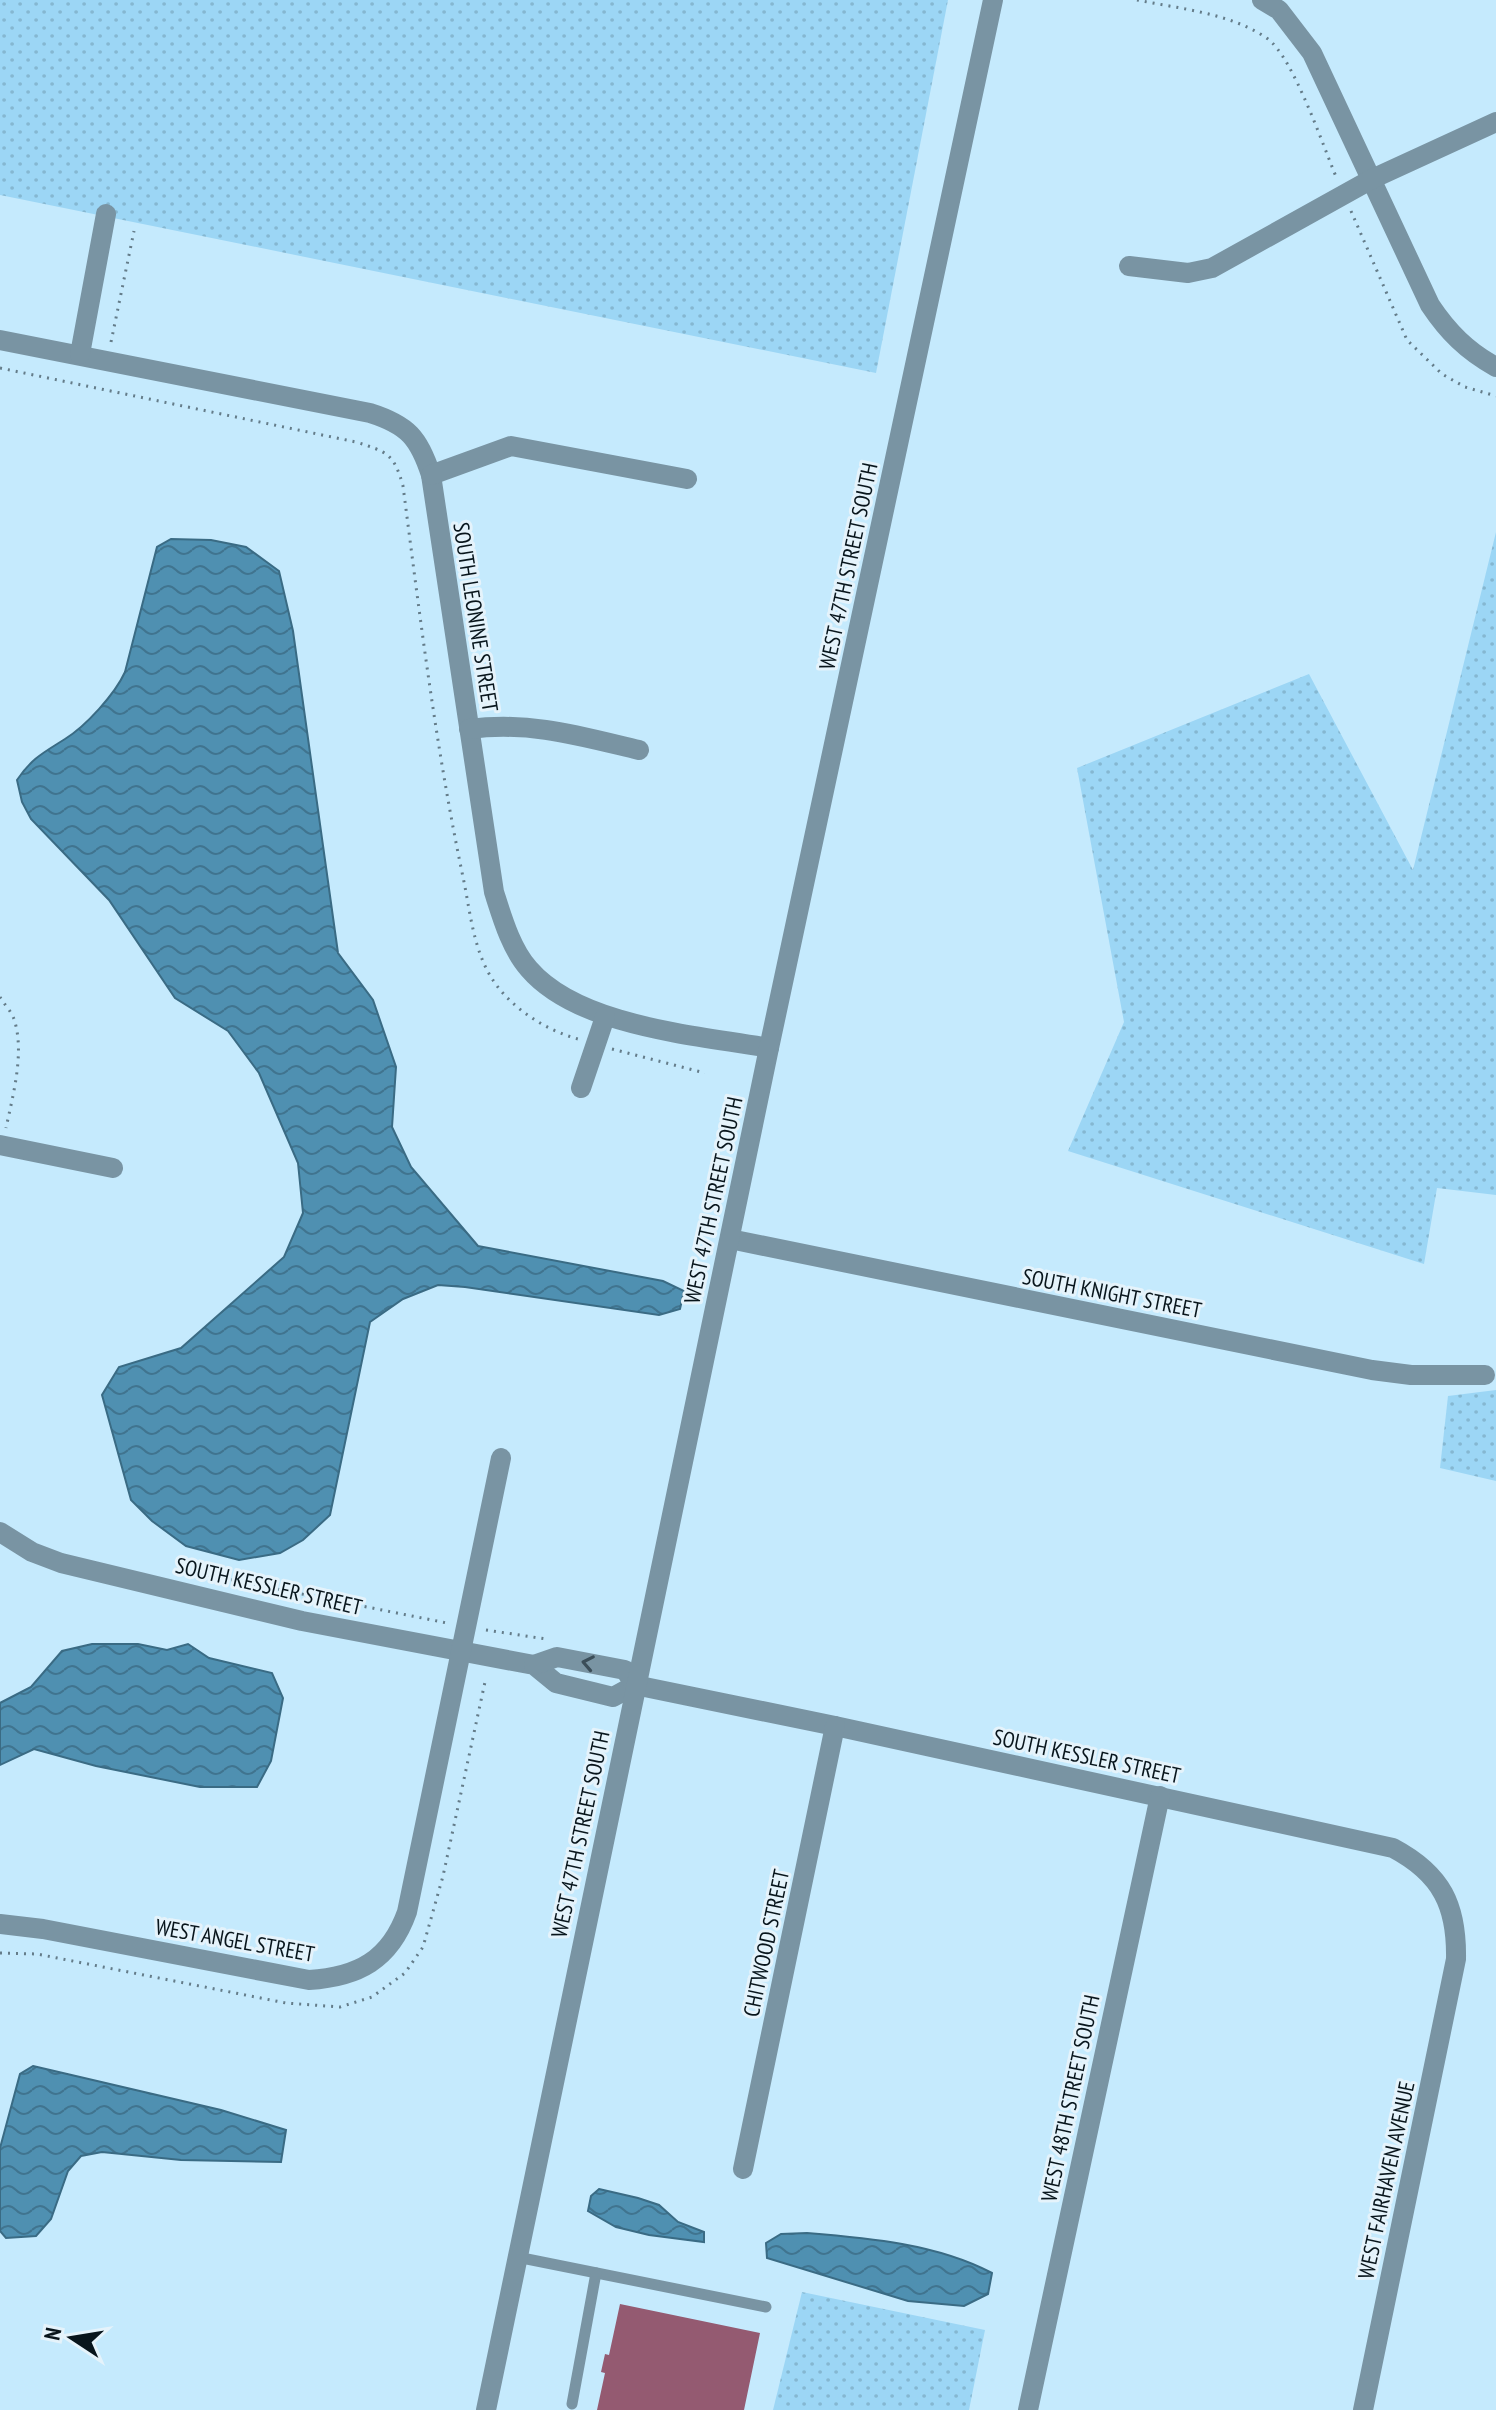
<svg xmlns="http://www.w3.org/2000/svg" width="1496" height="2410" viewBox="0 0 1496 2410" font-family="'PT Sans Narrow',sans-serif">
  <defs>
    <pattern id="grass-dots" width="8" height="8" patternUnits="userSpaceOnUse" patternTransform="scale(2)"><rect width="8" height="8" fill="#9cd6f5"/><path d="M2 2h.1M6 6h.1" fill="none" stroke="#85b7d1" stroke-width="1.8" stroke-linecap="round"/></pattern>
    <pattern id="water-waves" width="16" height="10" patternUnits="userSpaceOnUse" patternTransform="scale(2)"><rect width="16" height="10" fill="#4f90b1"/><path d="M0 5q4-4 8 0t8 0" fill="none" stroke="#40748f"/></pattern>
  </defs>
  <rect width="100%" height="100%" fill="#c5eafd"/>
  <!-- grass -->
  <g fill="url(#grass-dots)">
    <path d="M 0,0 L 948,0 L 876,373 L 0,195 Z"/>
    <path d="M 1496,532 L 1496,1195 L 1437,1188 L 1424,1264 L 1068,1151 L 1124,1022 L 1077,768 L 1309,674 L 1413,870 Z"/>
    <path d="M 1496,1390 L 1496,1481 L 1440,1468 L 1448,1396 Z"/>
    <path d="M 802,2292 L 985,2330 L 969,2410 L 773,2410 Z"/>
  </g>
  <!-- water -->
  <g fill="url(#water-waves)" stroke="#3a6b84" stroke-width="2">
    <path d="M 171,539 L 211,540 L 246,547 L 279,571 L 293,631 L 338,953 L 373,1000 L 396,1067 L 392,1127 L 411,1167 L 478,1246 L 663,1281 L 684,1291 L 680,1309 L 659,1315 L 465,1287 L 438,1285 L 403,1299 L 370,1322 L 330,1515 L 303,1540 L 280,1553 L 239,1560 L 186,1546 L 152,1521 L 131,1500 L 102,1395 L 119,1367 L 181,1348 L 284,1257 L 303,1213 L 298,1163 L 259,1073 L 228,1031 L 175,998 L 109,900 L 31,819 L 22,802 L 17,780 C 32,758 43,753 65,739 C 86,726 115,694 125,672 L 157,547 Z"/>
    <path d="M 92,1644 L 138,1644 L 167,1650 L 188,1644 L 209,1658 L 272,1673 L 283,1698 L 271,1761 L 257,1787 L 200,1787 L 96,1766 L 34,1749 L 0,1765 L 0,1703 L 31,1687 L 62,1651 Z"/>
    <path d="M 33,2066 L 221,2110 L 286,2130 L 281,2162 L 181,2160 L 102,2152 L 81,2156 L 68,2171 L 51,2219 L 36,2236 L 6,2238 L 0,2231 L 0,2148 L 20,2074 Z"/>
    <path d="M 599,2189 L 638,2198 L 659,2205 L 678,2222 L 704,2232 L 704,2242 L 649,2235 L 616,2227 L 588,2211 L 591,2196 Z"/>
    <path d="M 807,2233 C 869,2238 937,2244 992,2273 L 988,2294 L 964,2306 L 908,2301 L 767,2258 L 766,2243 L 781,2234 Z"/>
  </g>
  <!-- building -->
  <path fill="#945a71" d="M 620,2304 L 760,2333 L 744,2410 L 597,2410 L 605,2373 L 601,2372 L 605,2354 L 609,2355 Z"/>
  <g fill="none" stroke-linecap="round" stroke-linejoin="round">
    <!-- path -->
    <g stroke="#647c89" stroke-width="3" stroke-dasharray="2 6" stroke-linecap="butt">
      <path d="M 1137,0 C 1181,9 1231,13 1268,39 C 1294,59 1323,146 1337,179"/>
      <path d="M 1351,211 L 1407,340 L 1442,374 L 1465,387 L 1496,396"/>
      <path d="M 111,342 L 134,231"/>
      <path d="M 0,368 L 356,442 C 388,452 394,454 403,486 C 420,617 436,749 463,877 C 470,910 473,948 491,977 C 509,1007 545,1030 578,1039"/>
      <path d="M 0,997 C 4,1004 11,1011 14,1019 C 25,1052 13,1095 6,1128"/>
      <path d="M 612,1049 L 705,1073"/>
      <path d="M 192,1572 L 447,1623"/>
      <path d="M 486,1630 L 546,1639"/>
      <path d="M 0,1953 L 37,1954 L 286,2003 L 340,2007 L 372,1997 L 405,1973 L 423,1947 L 443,1876 L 485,1682"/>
    </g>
    <!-- service -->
    <g stroke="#7994a3" stroke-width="11">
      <path d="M 517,2257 L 766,2307"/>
      <path d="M 572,2404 L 596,2273"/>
    </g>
    <!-- minor -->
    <g stroke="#7994a3" stroke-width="20">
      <path d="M 1262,0 L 1279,10 L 1312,53 L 1430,305 C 1448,332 1467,351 1496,367"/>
      <path d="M 1129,266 L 1188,273 L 1212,268 L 1372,179 L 1496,122"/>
      <path d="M 0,340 L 370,413 C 408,425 419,438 431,475 L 494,892 C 502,917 511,949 529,969 C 579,1027 697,1035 769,1048"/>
      <path d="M 80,354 L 106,214"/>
      <path d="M 431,475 L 511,446 L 687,479"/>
      <path d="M 469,729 C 531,721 580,736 639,750"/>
      <path d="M 581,1088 L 605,1017"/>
      <path d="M 0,1145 L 113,1168"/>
      <path d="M 730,1239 L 1372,1370 L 1411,1375 L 1485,1375"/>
      <path d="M 0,1532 L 32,1552 L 61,1563 L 302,1621 L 534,1665 L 556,1683 L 613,1697 L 635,1685 L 835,1726 L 1393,1848 C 1442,1874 1457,1906 1456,1959 L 1363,2410"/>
      <path d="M 534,1665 L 557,1657 L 625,1670 L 635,1685"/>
      <path d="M 0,1924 L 43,1929 L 309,1980 C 358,1977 390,1960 407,1912 L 501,1458"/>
      <path d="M 743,2169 L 835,1726"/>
      <path d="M 1028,2410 L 1160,1796"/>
    </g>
    <!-- tertiary -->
    <path stroke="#7994a3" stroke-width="20" d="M 486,2410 L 769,1048 L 993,0"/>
  </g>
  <!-- one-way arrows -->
  <defs><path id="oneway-chevron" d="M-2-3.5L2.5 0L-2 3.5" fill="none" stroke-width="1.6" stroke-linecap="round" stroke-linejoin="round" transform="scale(2)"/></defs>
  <use stroke="#3b4e59" href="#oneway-chevron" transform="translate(588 1663) rotate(-169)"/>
  <g text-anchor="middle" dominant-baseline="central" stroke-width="6" stroke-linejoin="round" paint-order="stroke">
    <!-- street labels -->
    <g font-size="22" fill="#08151c" stroke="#e5f3fb">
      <text transform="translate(848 566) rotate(-78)">WEST 47TH STREET SOUTH</text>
      <text transform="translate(476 617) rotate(81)">SOUTH LEONINE STREET</text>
      <text transform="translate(713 1200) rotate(-78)">WEST 47TH STREET SOUTH</text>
      <text transform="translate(1112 1293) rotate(11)">SOUTH KNIGHT STREET</text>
      <text transform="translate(269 1586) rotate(13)">SOUTH KESSLER STREET</text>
      <text transform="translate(1087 1756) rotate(12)">SOUTH KESSLER STREET</text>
      <text transform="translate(580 1834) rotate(-78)">WEST 47TH STREET SOUTH</text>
      <text transform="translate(235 1940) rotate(10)">WEST ANGEL STREET</text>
      <text transform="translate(766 1943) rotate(-78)">CHITWOOD STREET</text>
      <text transform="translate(1070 2098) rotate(-78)">WEST 48TH STREET SOUTH</text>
      <text transform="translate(1386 2180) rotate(-78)">WEST FAIRHAVEN AVENUE</text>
    </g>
  </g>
  <!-- north arrow -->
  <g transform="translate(72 2338) rotate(282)" stroke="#e5f3fb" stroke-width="6" paint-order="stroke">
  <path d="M0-6L14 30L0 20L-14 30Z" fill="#08151c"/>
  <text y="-12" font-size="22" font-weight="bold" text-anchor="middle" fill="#08151c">N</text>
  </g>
</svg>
